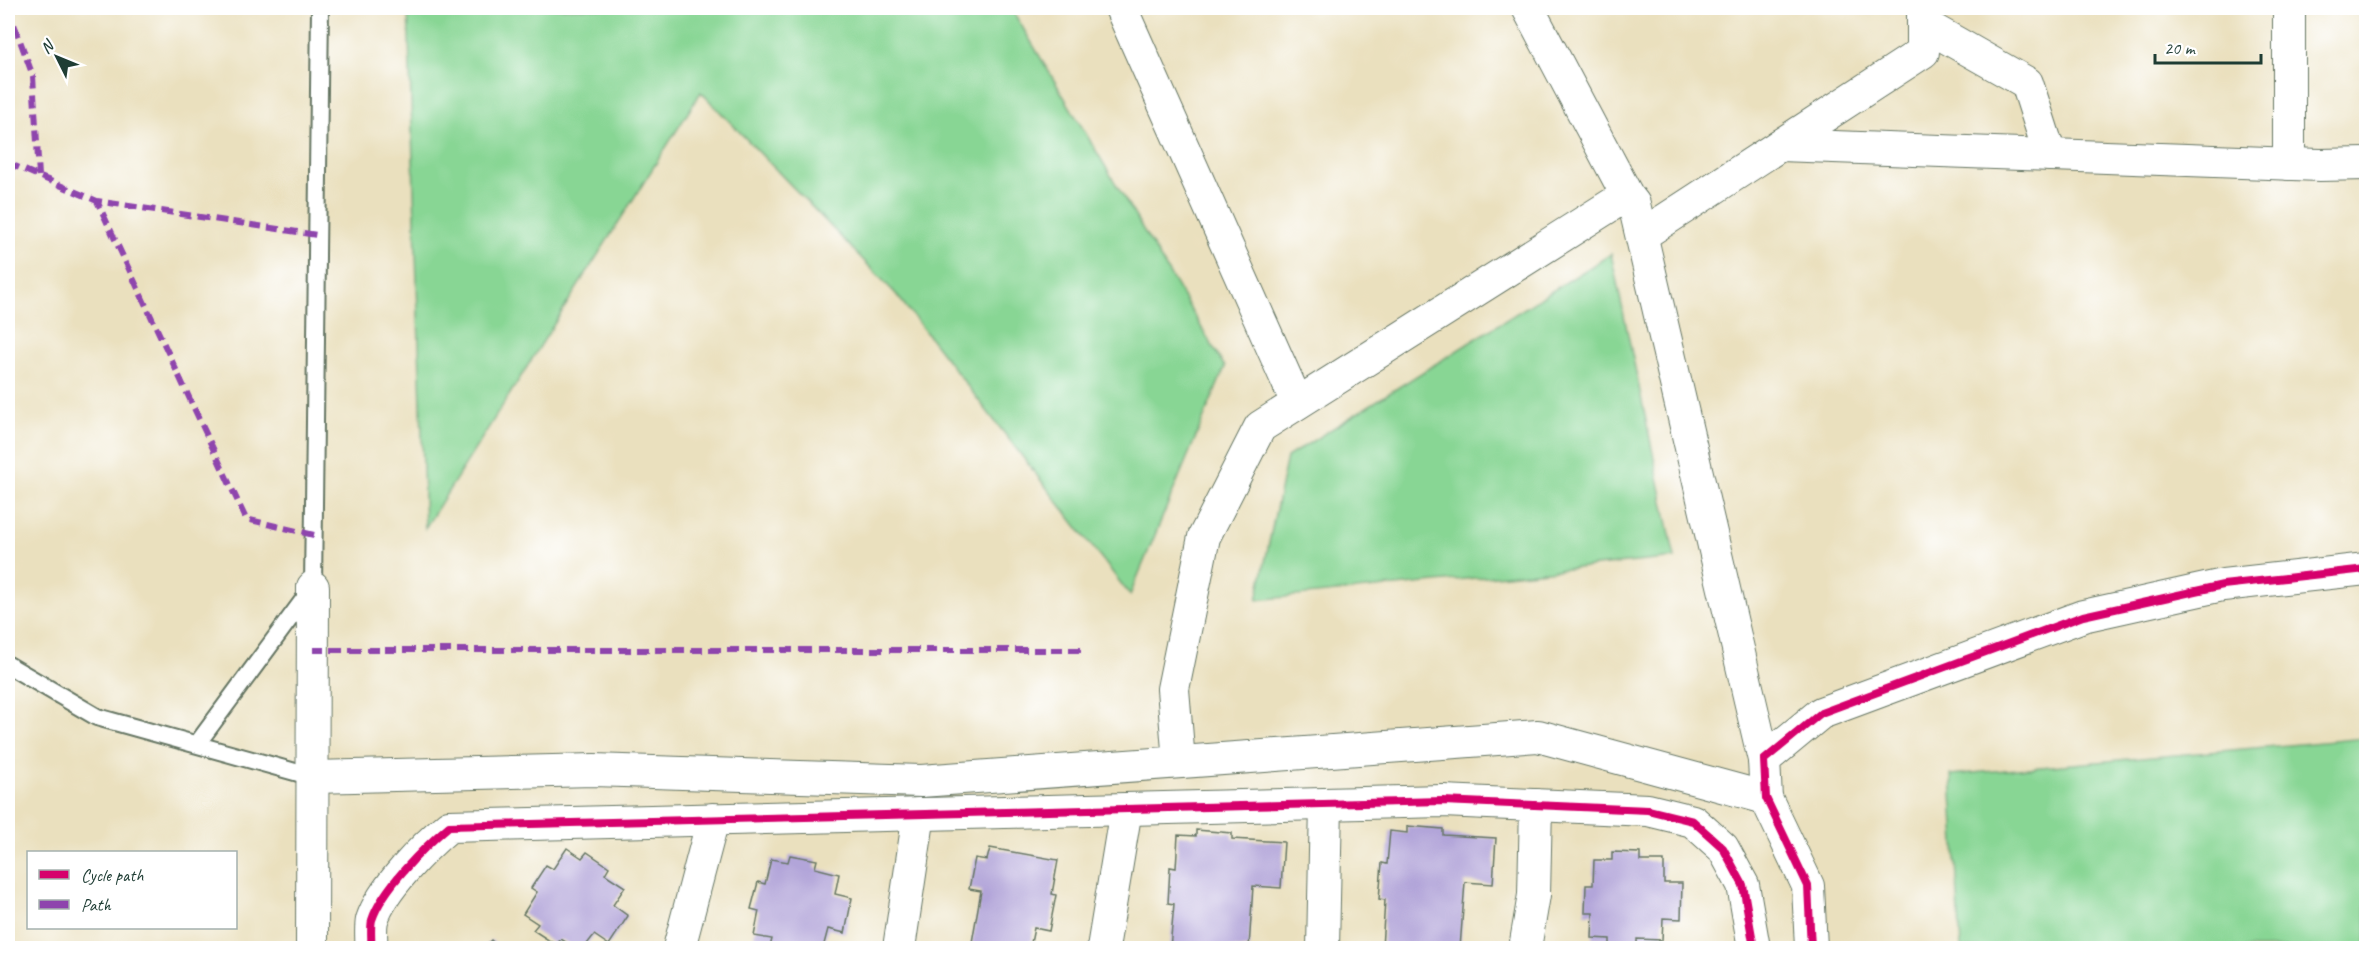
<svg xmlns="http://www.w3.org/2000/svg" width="2374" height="956" viewBox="0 0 2374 956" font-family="Caveat,sans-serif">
  <rect width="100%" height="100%" fill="#fff"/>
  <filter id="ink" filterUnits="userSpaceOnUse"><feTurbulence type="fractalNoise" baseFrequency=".0167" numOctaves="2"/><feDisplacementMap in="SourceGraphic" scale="12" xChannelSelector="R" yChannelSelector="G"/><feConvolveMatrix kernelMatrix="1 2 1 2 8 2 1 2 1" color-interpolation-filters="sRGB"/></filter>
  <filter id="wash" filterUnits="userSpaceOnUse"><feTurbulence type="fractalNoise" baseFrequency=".008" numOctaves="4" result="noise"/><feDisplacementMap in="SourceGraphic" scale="24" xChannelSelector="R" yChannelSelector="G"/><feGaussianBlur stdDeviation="1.35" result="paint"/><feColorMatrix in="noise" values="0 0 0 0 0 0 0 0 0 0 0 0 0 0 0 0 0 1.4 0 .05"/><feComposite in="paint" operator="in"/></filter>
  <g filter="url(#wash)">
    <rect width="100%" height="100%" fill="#eae0be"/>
    <!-- green -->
    <g fill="#88d694" stroke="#548a64" stroke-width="1.5">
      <path d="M 408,8 L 1011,8 L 1225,367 L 1130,595 L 896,294 L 701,92 L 425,528 Z"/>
      <path d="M 1611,254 L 1675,558 L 1257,600 L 1287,457 Z"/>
      <path d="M 2366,738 L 2366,948 L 1961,948 L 1951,775 Z"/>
    </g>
    <g id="blocks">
      <!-- building -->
      <g fill="#b2a5d9">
        <path d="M 1407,826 L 1443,829 L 1443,835 L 1496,838 L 1493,884 L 1465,882 L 1460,948 L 1382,948 L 1385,900 L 1379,899 L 1382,863 L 1387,864 L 1390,831 L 1407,833 Z"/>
        <path d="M 1196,830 L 1232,833 L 1232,839 L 1284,842 L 1281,888 L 1253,886 L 1249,948 L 1170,948 L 1174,904 L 1168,903 L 1170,867 L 1176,868 L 1178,835 L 1196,836 Z"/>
        <path d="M 567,848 L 582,858 L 587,852 L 609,867 L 605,874 L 625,887 L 613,905 L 628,916 L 609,945 L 594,935 L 584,948 L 575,948 L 561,939 L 556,945 L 533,930 L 538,924 L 523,914 L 537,892 L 531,888 L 546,865 L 553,869 Z"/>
        <path d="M 990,848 L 1058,860 L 1052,894 L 1056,895 L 1049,931 L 1034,928 L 1030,948 L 971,948 L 981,891 L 969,889 L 975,858 L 987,860 Z"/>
        <path d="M 1612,852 L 1640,853 L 1640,861 L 1664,861 L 1664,883 L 1682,883 L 1681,919 L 1663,918 L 1662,940 L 1637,939 L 1637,948 L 1610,947 L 1610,939 L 1592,938 L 1593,913 L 1585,913 L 1586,885 L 1593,885 L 1594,860 L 1612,860 Z"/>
        <path d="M 790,855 L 817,860 L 815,868 L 839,874 L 835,894 L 852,898 L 845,933 L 828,929 L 823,948 L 798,944 L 797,948 L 777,948 L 770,947 L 772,939 L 754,936 L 759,911 L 751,909 L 758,882 L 765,884 L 771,859 L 788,862 Z"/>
        <path d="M 491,940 L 499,948 L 483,948 Z"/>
      </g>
    </g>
  </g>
  <g filter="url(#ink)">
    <use href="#blocks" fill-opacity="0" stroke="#667664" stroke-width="1.5"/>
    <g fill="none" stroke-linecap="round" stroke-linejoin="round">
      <defs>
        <g id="service">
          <path d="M 8,665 L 97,717 L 313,777"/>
          <path d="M 197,744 L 313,587 L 320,8"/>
        </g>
        <g id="minor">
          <path d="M 1121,8 L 1297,403"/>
          <path d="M 1528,8 L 1627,195 L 1634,204 L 1764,760"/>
          <path d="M 2289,8 L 2289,164"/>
          <path d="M 1923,24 L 2027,83 L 2050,155"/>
          <path d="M 1780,145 L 2320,165 L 2366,164"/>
          <path d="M 1642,235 L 1923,52 L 1923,8"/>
          <path d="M 1179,762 L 1173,689 L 1204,537 L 1260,427 L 1627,195"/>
          <path d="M 313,777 L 594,770 L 921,781 L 1538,736 L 1766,798"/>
          <path d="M 312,948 L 313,587"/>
          <path d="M 371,948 C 372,940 370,929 372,920 C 382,889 424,847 449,826 L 1443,801 L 1648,810 L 1693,821 L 1723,848 L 1743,885 L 1754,948"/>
          <path d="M 679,948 L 713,819"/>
          <path d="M 899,948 L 919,814"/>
          <path d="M 1103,948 L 1126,809"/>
          <path d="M 1323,948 L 1326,804"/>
          <path d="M 1525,948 L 1534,895 L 1536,805"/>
          <path d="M 1811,948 L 1808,886 L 1766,798 L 1764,760 L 1821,713 L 2083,616 L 2223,585 L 2366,569"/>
        </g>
      </defs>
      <!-- service casing -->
      <use href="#service" stroke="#667664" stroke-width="20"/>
      <!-- minor casing -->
      <use href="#minor" stroke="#667664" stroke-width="34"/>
      <!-- service -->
      <use href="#service" stroke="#fff" stroke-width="16"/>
      <!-- minor -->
      <use href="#minor" stroke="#fff" stroke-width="32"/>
      <!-- quiet -->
      <g stroke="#8e44ad" stroke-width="6" stroke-dasharray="12 6" stroke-linecap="butt">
        <path d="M 8,8 L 33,76 L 39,176"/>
        <path d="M 8,163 L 97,201"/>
        <path d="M 314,535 L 246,519 L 97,201 L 317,235"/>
        <path d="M 313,650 L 1086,650"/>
      </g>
      <defs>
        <g id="cycleway">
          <path d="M 371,948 C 372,940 370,929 372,920 C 382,889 424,847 449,826 L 1443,801 L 1648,810 L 1693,821 L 1723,848 L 1743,885 L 1754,948"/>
          <path d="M 1811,948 L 1808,886 L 1766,798 L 1764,760 L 1821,713 L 2083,616 L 2223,585 L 2366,569"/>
        </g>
      </defs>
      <!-- cycleway casing -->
      <use href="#cycleway" stroke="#fff" stroke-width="11"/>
      <!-- cycleway -->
      <use href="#cycleway" stroke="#d6006c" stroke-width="8"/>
    </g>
  </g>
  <!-- margin -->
  <rect width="2374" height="956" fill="none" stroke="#fff" stroke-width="30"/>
  <!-- legend -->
  <rect x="27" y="851" width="210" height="78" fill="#ffffff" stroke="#a5b1ae" stroke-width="1.5"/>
  <rect x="39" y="870" width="30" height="9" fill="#d6006c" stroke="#a5b1ae" stroke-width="1.5"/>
  <text x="81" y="881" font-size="18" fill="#1f3d34">Cycle path</text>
  <rect x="39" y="900" width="30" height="9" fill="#8e44ad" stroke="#a5b1ae" stroke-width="1.5"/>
  <text x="81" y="911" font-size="18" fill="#1f3d34">Path</text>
  <!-- north arrow -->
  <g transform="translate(57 57) rotate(313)" stroke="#ffffff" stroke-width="4.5" paint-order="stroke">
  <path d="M0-4.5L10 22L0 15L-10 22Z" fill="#1f3d34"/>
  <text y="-9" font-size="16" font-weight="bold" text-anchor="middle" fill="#1f3d34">N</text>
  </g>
  <!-- scale -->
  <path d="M2155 54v9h106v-9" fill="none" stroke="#1f3d34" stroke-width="3"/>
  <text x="2164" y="54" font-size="18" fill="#1f3d34" stroke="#ffffff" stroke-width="4.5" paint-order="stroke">20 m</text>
</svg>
